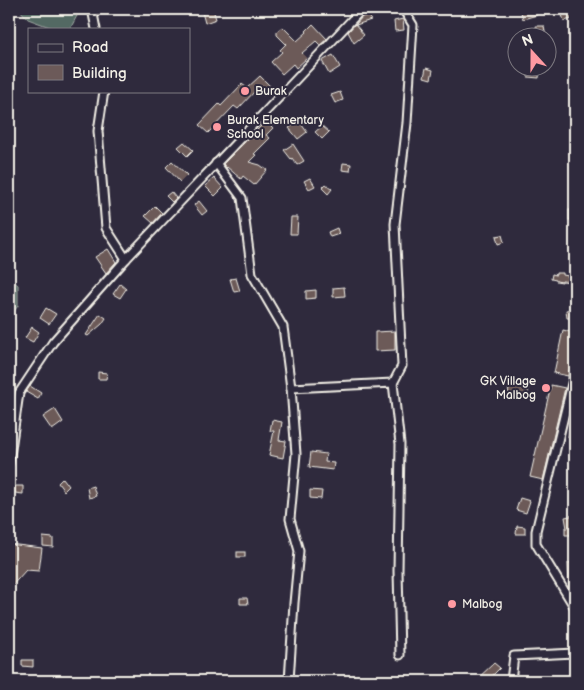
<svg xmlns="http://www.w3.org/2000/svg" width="584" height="690" viewBox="0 0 584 690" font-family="'Balsamiq Sans',sans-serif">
  <rect width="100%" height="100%" fill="#2f2a3d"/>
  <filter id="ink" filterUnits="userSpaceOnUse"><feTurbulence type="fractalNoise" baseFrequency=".02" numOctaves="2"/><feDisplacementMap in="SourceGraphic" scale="10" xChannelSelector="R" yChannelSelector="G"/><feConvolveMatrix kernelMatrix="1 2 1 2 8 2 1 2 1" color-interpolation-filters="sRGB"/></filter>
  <g filter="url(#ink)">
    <!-- green -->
    <g fill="#536964" stroke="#a4ada6">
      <path d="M 19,9 L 79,9 L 80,10 L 70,29 L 55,29 L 28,19 Z"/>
      <path d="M 9,278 L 18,285 L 18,306 L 9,317 Z"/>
    </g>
    <!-- building -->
    <g fill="#6c5a59" stroke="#f4f1e8">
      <path d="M 213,9 L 216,19 L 205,23 L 202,12 Z"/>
      <path d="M 533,9 L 535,9 L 537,15 L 523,19 L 521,12 Z"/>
      <path d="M 570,9 L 574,9 L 575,18 L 564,21 L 561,12 Z"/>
      <path d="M 369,15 L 371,20 L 356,25 L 356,24 L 362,17 Z"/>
      <path d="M 403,19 L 404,30 L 395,31 L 394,21 Z"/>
      <path d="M 313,24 L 327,39 L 320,45 L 316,41 L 302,53 L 307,58 L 296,68 L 293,64 L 282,74 L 271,62 L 282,52 L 280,50 L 286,44 L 277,35 L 277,32 L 283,27 L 297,41 L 307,32 L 306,31 Z"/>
      <path d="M 355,24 L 364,35 L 354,43 L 348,32 Z"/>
      <path d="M 536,26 L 544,26 L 546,38 L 537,38 Z"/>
      <path d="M 333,55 L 340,67 L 329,74 L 322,61 Z"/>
      <path d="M 426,68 L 433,70 L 431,79 L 424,77 Z"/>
      <path d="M 529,68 L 540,68 L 539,78 L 528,77 Z"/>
      <path d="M 260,76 L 272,88 L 264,96 L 257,89 L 238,109 L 234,106 L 208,133 L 199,125 L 219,104 L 221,106 L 242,84 L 247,88 Z"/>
      <path d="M 340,92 L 343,100 L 335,103 L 331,95 Z"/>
      <path d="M 265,120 L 273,128 L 266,135 L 270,138 L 254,154 L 256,155 L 249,162 L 260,165 L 267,170 L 254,185 L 243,176 L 241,179 L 227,167 L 226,168 L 223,164 L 261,126 L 260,126 Z"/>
      <path d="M 299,121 L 307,132 L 298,139 L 289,128 Z"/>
      <path d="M 322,126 L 329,132 L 322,139 L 315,132 Z"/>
      <path d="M 184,142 L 193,150 L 187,156 L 178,147 Z"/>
      <path d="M 293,144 L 304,161 L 297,165 L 292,158 L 291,159 L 284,150 Z"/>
      <path d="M 172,161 L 187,175 L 180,182 L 166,167 Z"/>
      <path d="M 343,163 L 351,164 L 350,171 L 342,170 Z"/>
      <path d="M 214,178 L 223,188 L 215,196 L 205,186 Z"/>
      <path d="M 310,178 L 315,186 L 309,189 L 304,181 Z"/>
      <path d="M 326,184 L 332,189 L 328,194 L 322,188 Z"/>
      <path d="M 171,192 L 176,198 L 172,202 L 166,196 Z"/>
      <path d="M 199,201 L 207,211 L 202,215 L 194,205 Z"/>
      <path d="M 155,206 L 162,213 L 153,223 L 145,216 Z"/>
      <rect x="569" y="210" width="6" height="10"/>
      <path d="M 291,217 L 298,217 L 297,234 L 290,234 Z"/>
      <path d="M 337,228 L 339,234 L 330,237 L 328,232 Z"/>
      <path d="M 502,235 L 504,242 L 498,244 L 496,236 Z"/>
      <path d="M 108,249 L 116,262 L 106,273 L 95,257 Z"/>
      <path d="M 556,273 L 563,273 L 563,275 L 573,277 L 573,282 L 562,281 L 562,282 L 556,281 L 556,280 L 551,279 L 552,274 L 556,275 Z"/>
      <path d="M 236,278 L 240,291 L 234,292 L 230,279 Z"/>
      <path d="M 120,284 L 126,289 L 120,298 L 113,294 Z"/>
      <path d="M 344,287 L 345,296 L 333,297 L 333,288 Z"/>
      <path d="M 316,290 L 316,298 L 306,299 L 306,291 Z"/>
      <path d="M 46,308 L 56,314 L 49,324 L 40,318 Z"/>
      <path d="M 575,309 L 575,318 L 567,318 L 566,310 Z"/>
      <path d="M 100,314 L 106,318 L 102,324 L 88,336 L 86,335 Z"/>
      <path d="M 32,327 L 39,332 L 33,342 L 25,338 Z"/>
      <path d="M 563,330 L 575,333 L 575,343 L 568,376 L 554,373 Z"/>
      <path d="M 395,331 L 395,350 L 375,351 L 375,332 Z"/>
      <path d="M 98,372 L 107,373 L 106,379 L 98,379 Z"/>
      <path d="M 510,383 L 529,387 L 527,398 L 508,394 Z"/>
      <path d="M 551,385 L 565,388 L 543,480 L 530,477 Z"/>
      <path d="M 30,386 L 41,393 L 38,399 L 26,392 Z"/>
      <path d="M 55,409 L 63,422 L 52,430 L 43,417 Z"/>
      <path d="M 571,419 L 575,420 L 574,437 L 568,437 Z"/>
      <path d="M 272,420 L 282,422 L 279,440 L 286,441 L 283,458 L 269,455 L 274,431 L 270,431 Z"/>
      <path d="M 311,452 L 326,454 L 325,462 L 334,463 L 333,470 L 309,467 Z"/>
      <path d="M 63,478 L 69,486 L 64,491 L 58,483 Z"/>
      <path d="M 15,486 L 23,486 L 23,494 L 15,493 Z"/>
      <path d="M 93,486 L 96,496 L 89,498 L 87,488 Z"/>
      <path d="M 310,490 L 322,491 L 321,499 L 310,498 Z"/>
      <path d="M 520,498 L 530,501 L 526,513 L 516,510 Z"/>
      <path d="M 575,515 L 575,535 L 565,535 L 565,528 L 567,528 L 565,517 Z"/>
      <path d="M 517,526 L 525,527 L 525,534 L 516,534 Z"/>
      <path d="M 43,537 L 53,538 L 53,547 L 43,546 Z"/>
      <path d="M 9,544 L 42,548 L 39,571 L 26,570 L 9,589 L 10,579 L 9,579 Z"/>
      <rect x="237" y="552" width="8" height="5"/>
      <path d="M 575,562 L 575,594 L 573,594 L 569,588 L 568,563 Z"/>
      <path d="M 240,598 L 247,598 L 248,604 L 240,604 Z"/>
      <path d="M 22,660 L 33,660 L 33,667 L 22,666 Z"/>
      <path d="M 494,663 L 500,668 L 487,681 L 475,681 Z"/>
    </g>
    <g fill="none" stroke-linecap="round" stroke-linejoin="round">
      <defs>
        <g id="minor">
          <path d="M 92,9 L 96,29"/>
          <path d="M 104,91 L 98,131 L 106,228 L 126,259"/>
          <path d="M 216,163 L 242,198 L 252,274 L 283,327 L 291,388 L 296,454 L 290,519 L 299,551 L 294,603 L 289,681"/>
          <path d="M 575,371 L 536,531 L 536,544 L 575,608"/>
          <path d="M 393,383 L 402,366 L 395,224 L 407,123 L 413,25 L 403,9"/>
          <path d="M 291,388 L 393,383 L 400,444 L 398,571 L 400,655"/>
          <path d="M 9,463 L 19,393 L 53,342 L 126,259 L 286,90 L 362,9"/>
          <path d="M 511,681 L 514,656 L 575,653"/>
        </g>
      </defs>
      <!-- minor casing -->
      <use href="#minor" stroke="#f4f1e8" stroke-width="11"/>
      <!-- minor -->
      <use href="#minor" stroke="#2f2a3d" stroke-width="7"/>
    </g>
  </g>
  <!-- markers -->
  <g fill="#ff9aa2" stroke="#2f2a3d" stroke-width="2">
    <circle cx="245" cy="91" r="5"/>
    <circle cx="217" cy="127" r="5"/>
    <circle cx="546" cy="388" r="5"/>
    <circle cx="452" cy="604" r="5"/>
  </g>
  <g text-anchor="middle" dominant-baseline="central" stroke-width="4" stroke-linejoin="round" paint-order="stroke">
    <!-- poi labels -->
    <g font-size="12" fill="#f4f1e8" stroke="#2f2a3d" text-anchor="start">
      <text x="255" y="91">Burak</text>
      <text x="227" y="120">Burak Elementary<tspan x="227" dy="14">School</tspan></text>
      <text x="536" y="381" text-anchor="end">GK Village<tspan x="536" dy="14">Malbog</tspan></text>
      <text x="462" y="604">Malbog</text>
    </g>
  </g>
  <!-- margin -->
  <rect width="584" height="690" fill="none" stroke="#2f2a3d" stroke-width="30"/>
  <rect x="15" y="15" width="554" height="660" fill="none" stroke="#f4f1e8" stroke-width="2" filter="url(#ink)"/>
  <!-- legend -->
  <rect x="28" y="28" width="162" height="65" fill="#2f2a3d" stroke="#7e7a81"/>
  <rect x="38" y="44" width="25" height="8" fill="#2f2a3d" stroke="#7e7a81"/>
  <text x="72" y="52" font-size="15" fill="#f4f1e8">Road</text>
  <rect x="38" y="65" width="25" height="15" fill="#6c5a59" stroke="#7e7a81"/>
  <text x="72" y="78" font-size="15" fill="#f4f1e8">Building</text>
  <!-- north arrow -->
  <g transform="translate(532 52) rotate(339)"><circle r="24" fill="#2f2a3d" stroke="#7e7a81"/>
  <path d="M0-4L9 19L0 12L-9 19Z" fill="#ff9aa2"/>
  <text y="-8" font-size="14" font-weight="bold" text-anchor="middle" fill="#f4f1e8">N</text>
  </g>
</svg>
